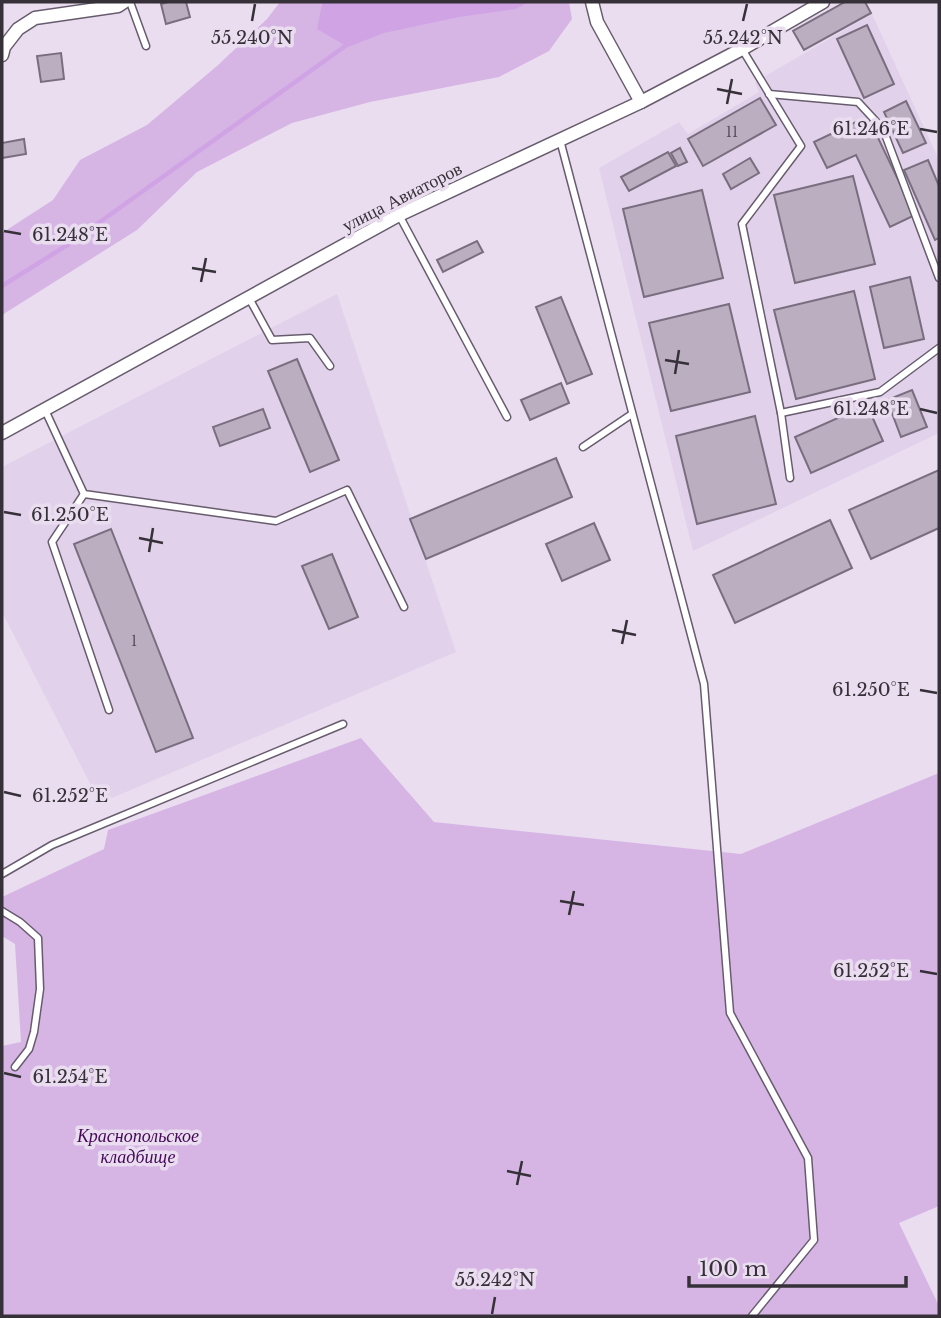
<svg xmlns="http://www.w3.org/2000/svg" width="941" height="1318" viewBox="0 0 941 1318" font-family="'Libre Baskerville',serif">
  <rect width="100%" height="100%" fill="#eaddf0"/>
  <!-- built -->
  <g fill="#e2d1ea">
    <path d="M 872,14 L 939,160 L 939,433 L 693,551 L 599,168 L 679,122 L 688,134 L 759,92 L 755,82 Z"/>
    <path d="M 337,294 L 456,652 L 100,803 L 2,612 L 2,467 Z"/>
  </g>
  <!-- green -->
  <g fill="#d6b5e5">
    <path d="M 280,2 L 569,2 L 572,19 L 549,51 L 499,77 L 370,102 L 292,123 L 197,172 L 137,230 L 2,315 L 2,233 L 53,200 L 80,160 L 147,125 L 217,66 L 267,19 Z"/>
    <path d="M 361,738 L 434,822 L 741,854 L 939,773 L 939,1206 L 899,1223 L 939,1306 L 939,1316 L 2,1316 L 2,1046 L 21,1042 L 15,944 L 2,936 L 2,897 L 104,849 L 108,830 Z"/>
  </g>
  <!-- water -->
  <path fill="#d0a3e4" d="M 324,2 L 529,2 L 516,9 L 459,17 L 384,33 L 348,47 L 317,29 L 322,4 Z"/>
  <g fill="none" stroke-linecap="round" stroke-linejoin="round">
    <!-- stream -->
    <path stroke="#d0a3e4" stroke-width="4.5" d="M 2,286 L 72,242 L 348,44"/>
  </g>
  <!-- building -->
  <g fill="#bbaec1" stroke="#796e7f" stroke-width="2">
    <path d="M 168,2 L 186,2 L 190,17 L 166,24 L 161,4 Z"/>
    <path d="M 845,2 L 865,2 L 871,13 L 804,50 L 793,31 Z"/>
    <path d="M 867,25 L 894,84 L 864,98 L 837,39 Z"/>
    <path d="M 61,53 L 64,79 L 41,82 L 37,56 Z"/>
    <path d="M 760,98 L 776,125 L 703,166 L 688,139 Z"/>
    <path d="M 906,101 L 926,143 L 903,153 L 884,112 Z"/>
    <path d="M 860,120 L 862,125 L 870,121 L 915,215 L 890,227 L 856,155 L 827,168 L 814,142 Z"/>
    <path d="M 24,139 L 26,154 L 2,158 L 2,143 Z"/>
    <path d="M 680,148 L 687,162 L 678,166 L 671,153 Z"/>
    <path d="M 668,152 L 676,166 L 629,191 L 621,177 Z"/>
    <path d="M 750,158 L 759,173 L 731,189 L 723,174 Z"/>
    <path d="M 928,160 L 939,186 L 939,238 L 935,240 L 904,170 Z"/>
    <path d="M 853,176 L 875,264 L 795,283 L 774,195 Z"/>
    <path d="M 702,190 L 723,278 L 644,297 L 623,209 Z"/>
    <path d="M 477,241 L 483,252 L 443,272 L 437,260 Z"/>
    <path d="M 910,277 L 924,339 L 884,348 L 870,287 Z"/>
    <path d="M 854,291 L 875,379 L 796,399 L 774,310 Z"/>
    <path d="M 561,297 L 592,374 L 567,384 L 536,307 Z"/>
    <path d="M 729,304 L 750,392 L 671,411 L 649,323 Z"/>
    <path d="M 297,359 L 339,460 L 310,472 L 268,371 Z"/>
    <path d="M 561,383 L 569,403 L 530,420 L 521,400 Z"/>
    <path d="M 912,390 L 927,427 L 901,437 L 887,400 Z"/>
    <path d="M 867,405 L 883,441 L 811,473 L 795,437 Z"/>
    <path d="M 263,409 L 270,428 L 220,446 L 213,427 Z"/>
    <path d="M 755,416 L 776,504 L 697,524 L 676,436 Z"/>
    <path d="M 556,458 L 572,497 L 426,559 L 410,519 Z"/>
    <path d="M 939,470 L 939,528 L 871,559 L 849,510 Z"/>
    <path d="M 830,520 L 852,568 L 735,623 L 713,575 Z"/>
    <path d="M 594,523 L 610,560 L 562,581 L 546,544 Z"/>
    <path d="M 111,529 L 193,738 L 156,752 L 74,544 Z"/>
    <path d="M 332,554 L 358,617 L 329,629 L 302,566 Z"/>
  </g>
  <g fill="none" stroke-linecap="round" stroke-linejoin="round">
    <defs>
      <g id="lane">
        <path d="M 130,2 L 146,46"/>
        <path d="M 742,49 L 801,146 L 742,224 L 781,413 L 790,478"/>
        <path d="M 769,94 L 858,102 L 883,129 L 939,278"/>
        <path d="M 560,140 L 704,684 L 730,1013 L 808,1158 L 814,1240 L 752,1316"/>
        <path d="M 399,215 L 507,417"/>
        <path d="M 249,298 L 272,340 L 310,338 L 330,366"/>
        <path d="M 45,410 L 84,494 L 276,521 L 347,490 L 404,607"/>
        <path d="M 781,413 L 880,392 L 939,348"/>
        <path d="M 583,447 L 632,414"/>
        <path d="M 84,494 L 52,542 L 109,710"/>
        <path d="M 2,874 L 52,845 L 343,724"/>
        <path d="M 2,911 L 20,922 L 38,938 L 40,989 L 34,1032 L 29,1049 L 15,1067"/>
      </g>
      <g id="street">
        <path d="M 592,2 L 597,22 L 641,102"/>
        <path d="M 2,55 L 4,47 L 18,29 L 35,18 L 118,6 L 124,2"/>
        <path d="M 2,433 L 399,215 L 641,102 L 742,49 L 823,2"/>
      </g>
    </defs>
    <!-- lane casing -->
    <use href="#lane" stroke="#675c6d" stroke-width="9"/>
    <!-- street casing -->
    <use href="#street" stroke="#675c6d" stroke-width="15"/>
    <!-- lane -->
    <use href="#lane" stroke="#fff" stroke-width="6"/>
    <!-- street -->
    <use href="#street" stroke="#fff" stroke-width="12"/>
  </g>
  <!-- ticks -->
  <path fill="none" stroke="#363138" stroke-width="2.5" d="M 252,21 L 255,4M 743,21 L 747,4M 717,89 L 742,94M 727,104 L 732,79M 920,129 L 937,132M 4,231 L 21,234M 192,268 L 216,272M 201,282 L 206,258M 665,360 L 689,364M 675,374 L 679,350M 920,409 L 937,413M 4,512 L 21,515M 139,538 L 163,543M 149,552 L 153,528M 612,630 L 636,635M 622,644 L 627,620M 920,690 L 937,693M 4,792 L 21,796M 560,901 L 584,905M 569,915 L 574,891M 920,971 L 937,974M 4,1073 L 21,1077M 507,1171 L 531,1176M 517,1185 L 522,1161M 492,1314 L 495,1297"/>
  <g text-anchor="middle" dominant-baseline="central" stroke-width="7" stroke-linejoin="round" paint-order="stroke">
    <!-- number labels -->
    <g font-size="14" fill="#57505a">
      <text x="732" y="132">11</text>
      <text x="134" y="641">1</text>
    </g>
    <!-- street labels -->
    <g font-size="18" fill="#363138" stroke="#eaddf0">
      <text transform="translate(402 197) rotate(-27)">улица Авиаторов</text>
    </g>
    <!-- park labels -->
    <g font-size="18" font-style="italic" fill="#440958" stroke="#eaddf0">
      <text x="138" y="1136">Краснопольское<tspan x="138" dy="21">кладбище</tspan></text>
    </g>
  </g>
  <g font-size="18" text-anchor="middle" fill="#363138" stroke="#eaddf0" stroke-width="7" stroke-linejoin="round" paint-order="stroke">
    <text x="252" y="44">55.240°N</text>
    <text x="743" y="44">55.242°N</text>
    <text x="871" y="135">61.246°E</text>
    <text x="70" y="241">61.248°E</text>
    <text x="871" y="415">61.248°E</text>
    <text x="70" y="521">61.250°E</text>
    <text x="871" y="696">61.250°E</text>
    <text x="70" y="802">61.252°E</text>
    <text x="871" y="977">61.252°E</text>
    <text x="70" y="1083">61.254°E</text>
    <text x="495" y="1286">55.242°N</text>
  </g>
  <!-- border -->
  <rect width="941" height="1318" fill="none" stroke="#363138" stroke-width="7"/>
  <!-- scale -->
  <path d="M689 1276v10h217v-10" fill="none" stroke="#363138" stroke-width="3.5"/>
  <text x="699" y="1276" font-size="21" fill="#363138" stroke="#eaddf0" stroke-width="5" paint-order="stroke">100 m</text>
</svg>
